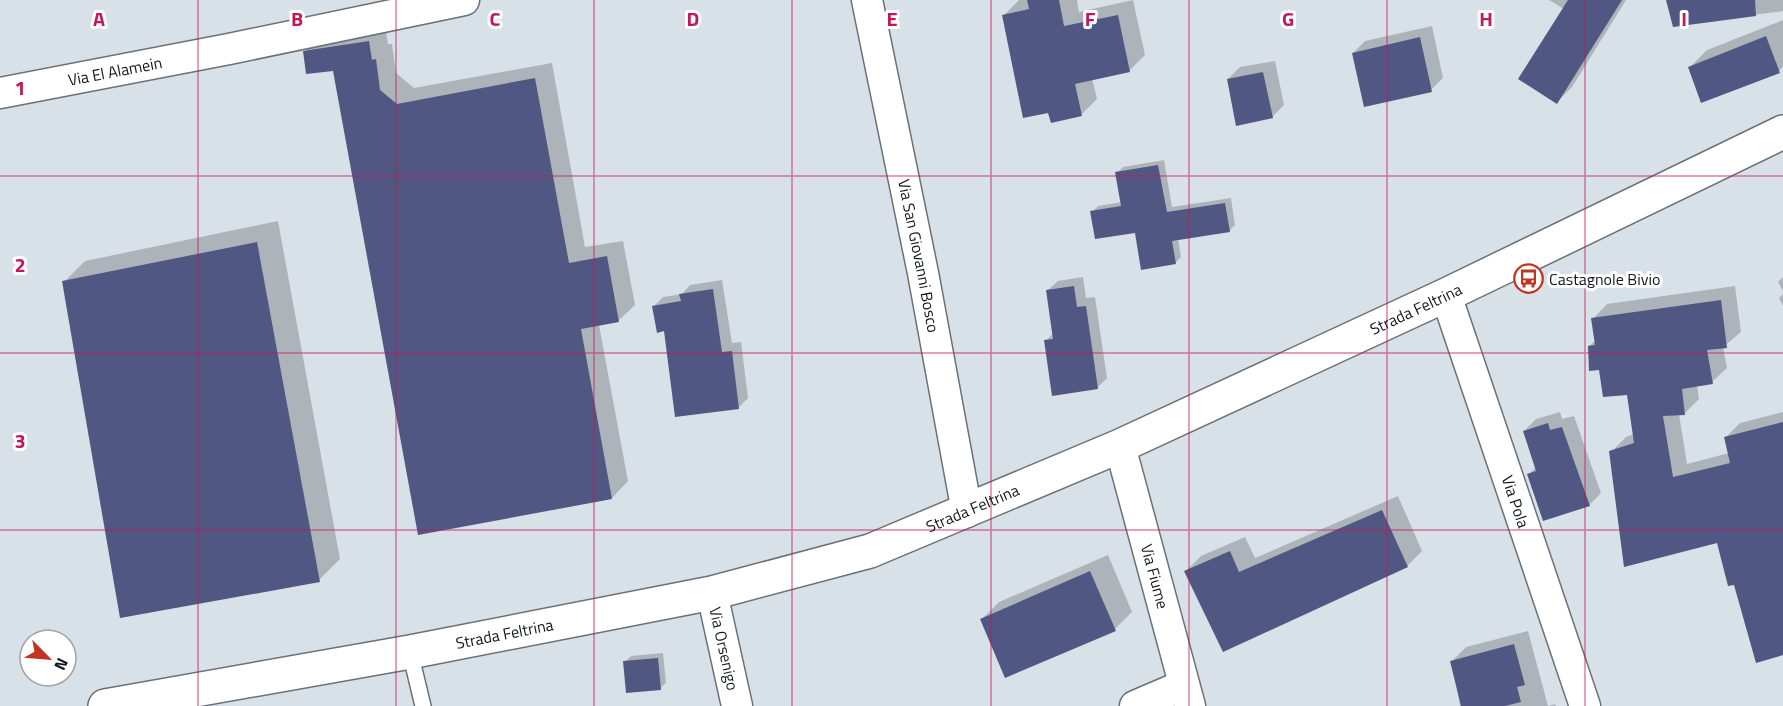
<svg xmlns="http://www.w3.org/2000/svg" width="1783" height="706" viewBox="0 0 1783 706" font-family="'Titillium Web',sans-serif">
  <rect width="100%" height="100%" fill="#d9e1e8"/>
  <!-- shadow -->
  <g fill="#0003">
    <path d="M 1019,0 L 1077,0 L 1079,12 L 1133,0 L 1145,55 L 1129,71 L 1092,78 L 1097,99 L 1081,115 L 1003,16 Z"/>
    <path d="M 1549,0 L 1626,0 L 1572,87 L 1557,102 L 1564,9 Z"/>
    <path d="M 1668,0 L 1783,0 L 1783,11 L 1674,25 Z"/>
    <path d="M 1783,20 L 1783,67 L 1779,71 L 1689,68 L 1707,50 Z"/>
    <path d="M 385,25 L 388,44 L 392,44 L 396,73 L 414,88 L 552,63 L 585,247 L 623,241 L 635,305 L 618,321 L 599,325 L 628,481 L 612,498 L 334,69 L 305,52 L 321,35 Z"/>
    <path d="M 1432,26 L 1443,78 L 1431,90 L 1353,53 L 1365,41 Z"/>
    <path d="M 1275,61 L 1284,105 L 1272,117 L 1228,79 L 1240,67 Z"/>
    <path d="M 1164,160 L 1172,207 L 1231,198 L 1235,225 L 1229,231 L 1178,238 L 1181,257 L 1175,263 L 1136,231 L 1092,212 L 1098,206 L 1122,202 L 1117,173 L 1123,167 Z"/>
    <path d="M 278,221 L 340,559 L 319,580 L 64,282 L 85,261 Z"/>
    <path d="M 1083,277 L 1086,298 L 1095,297 L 1107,378 L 1097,388 L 1046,341 L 1054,332 L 1048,290 L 1058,281 Z"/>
    <path d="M 1783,277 L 1783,291 L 1778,282 Z"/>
    <path d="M 722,280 L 732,343 L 741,342 L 748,398 L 738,408 L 665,330 L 654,306 L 663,297 L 682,294 L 690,285 Z"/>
    <path d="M 1735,286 L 1741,332 L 1723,347 L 1727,368 L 1712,382 L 1697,385 L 1699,399 L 1684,414 L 1679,414 L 1687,464 L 1729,453 L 1725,438 L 1740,423 L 1783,412 L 1783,654 L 1735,583 L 1718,541 L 1611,452 L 1626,437 L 1634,434 L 1628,394 L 1601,368 L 1589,346 L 1596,340 L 1593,319 L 1607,304 Z"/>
    <path d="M 1783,294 L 1783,306 L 1779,298 Z"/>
    <path d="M 1560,412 L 1562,419 L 1574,416 L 1601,493 L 1589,505 L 1529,474 L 1536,467 L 1524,431 L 1536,419 Z"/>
    <path d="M 1398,496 L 1422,551 L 1407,566 L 1224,650 L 1186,571 L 1201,556 L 1245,537 L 1255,558 Z"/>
    <path d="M 1108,555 L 1132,612 L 1115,629 L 982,619 L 999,602 Z"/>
    <path d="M 1528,631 L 1548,706 L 1555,704 L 1556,706 L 1460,706 L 1452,661 L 1466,647 Z"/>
    <path d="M 663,653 L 666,683 L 660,688 L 625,662 L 631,656 Z"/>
  </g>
  <!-- building -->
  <g fill="#4f5782">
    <path d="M 1027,0 L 1059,0 L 1064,26 L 1118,15 L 1130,72 L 1075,84 L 1082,116 L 1051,123 L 1048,113 L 1023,118 L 1002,15 L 1029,9 Z"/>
    <path d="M 1568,0 L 1622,0 L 1557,104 L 1518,79 Z"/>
    <path d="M 1666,0 L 1755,0 L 1756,16 L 1673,27 Z"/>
    <path d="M 1766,36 L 1780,73 L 1701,103 L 1688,67 Z"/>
    <path d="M 1420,37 L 1432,92 L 1364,107 L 1352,53 Z"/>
    <path d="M 369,41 L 372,60 L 376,59 L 380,90 L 397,104 L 535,78 L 569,263 L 607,256 L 619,322 L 581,329 L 612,499 L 418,535 L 333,71 L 306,74 L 303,51 Z"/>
    <path d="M 1263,72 L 1273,118 L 1236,126 L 1227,79 Z"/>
    <path d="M 1158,165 L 1167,212 L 1225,203 L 1230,232 L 1172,241 L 1176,264 L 1141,270 L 1135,233 L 1095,239 L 1090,211 L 1121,206 L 1115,172 Z"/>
    <path d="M 257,242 L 320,582 L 120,618 L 62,281 Z"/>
    <path d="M 1074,286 L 1077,307 L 1086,306 L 1098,389 L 1052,396 L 1044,340 L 1053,339 L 1046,290 Z"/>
    <path d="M 713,289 L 722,352 L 732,351 L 739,409 L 675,417 L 664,331 L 657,333 L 652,306 L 681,301 L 679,294 Z"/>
    <path d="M 1721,300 L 1727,348 L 1707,350 L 1713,384 L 1682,389 L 1685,415 L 1663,416 L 1673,477 L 1730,463 L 1724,437 L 1783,422 L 1783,655 L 1756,663 L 1734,585 L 1728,586 L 1717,543 L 1624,567 L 1609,451 L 1634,443 L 1627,395 L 1603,397 L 1599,370 L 1589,371 L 1588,346 L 1595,345 L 1591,318 Z"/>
    <path d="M 1548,423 L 1550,430 L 1562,427 L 1590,506 L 1543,521 L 1527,474 L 1536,471 L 1523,431 Z"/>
    <path d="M 1382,510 L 1408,567 L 1223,652 L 1184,571 L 1230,551 L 1239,572 Z"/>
    <path d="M 1090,571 L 1116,631 L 1005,678 L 980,619 Z"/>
    <path d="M 1514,644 L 1525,685 L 1517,687 L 1521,702 L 1505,706 L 1461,706 L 1450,661 Z"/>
    <path d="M 658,658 L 661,690 L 626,693 L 623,661 Z"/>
  </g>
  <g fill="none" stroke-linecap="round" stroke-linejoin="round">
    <defs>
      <path id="service" d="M 410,652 L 423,706"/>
      <g id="minor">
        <path id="s1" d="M 867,0 L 923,273 L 967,512"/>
        <path id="s2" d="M 0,93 L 229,49 L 464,0"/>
        <path id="s3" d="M 1446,295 L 1585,706"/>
        <path id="s4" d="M 1120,446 L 1190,706"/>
        <path id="s5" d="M 712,593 L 737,706"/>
        <path d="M 1135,706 L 1184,685"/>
      </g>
      <g id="primary">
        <path id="s6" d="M 105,706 L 410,652 L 712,593 L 870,551 L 1120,446 L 1446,295 L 1783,132"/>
      </g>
    </defs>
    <!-- service casing -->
    <use href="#service" stroke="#6a7177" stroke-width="18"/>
    <!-- minor casing -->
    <use href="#minor" stroke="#6a7177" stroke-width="33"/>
    <!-- primary casing -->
    <use href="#primary" stroke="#6a7177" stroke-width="36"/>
    <!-- service -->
    <use href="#service" stroke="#fff" stroke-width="15"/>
    <!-- minor -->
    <use href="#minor" stroke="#fff" stroke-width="30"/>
    <!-- primary -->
    <use href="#primary" stroke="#fff" stroke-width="33"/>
  </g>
  <!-- grid -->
  <path fill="none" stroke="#c2185b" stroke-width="1.5" stroke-opacity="0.55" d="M 198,0 L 198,706M 396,0 L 396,706M 594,0 L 594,706M 792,0 L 792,706M 991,0 L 991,706M 1189,0 L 1189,706M 1387,0 L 1387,706M 1585,0 L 1585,706M 0,176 L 1783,176M 0,353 L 1783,353M 0,530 L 1783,530"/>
  <!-- icons -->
  <defs>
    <symbol id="bus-ring" viewBox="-11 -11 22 22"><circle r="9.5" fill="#fff" stroke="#c13422" stroke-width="1.5"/><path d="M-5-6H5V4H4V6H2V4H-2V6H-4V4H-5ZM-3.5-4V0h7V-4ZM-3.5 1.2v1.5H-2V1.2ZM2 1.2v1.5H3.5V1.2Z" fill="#c13422"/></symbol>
  </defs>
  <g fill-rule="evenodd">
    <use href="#bus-ring" x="1512" y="262" width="33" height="33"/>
  </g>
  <g text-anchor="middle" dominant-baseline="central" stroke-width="6" stroke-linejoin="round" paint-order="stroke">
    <!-- street labels -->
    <g font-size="16" fill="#141719" stroke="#fff">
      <text stroke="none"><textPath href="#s2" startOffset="117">Via El Alamein</textPath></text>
      <text stroke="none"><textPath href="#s1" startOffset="261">Via San Giovanni Bosco</textPath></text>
      <text stroke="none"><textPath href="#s6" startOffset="1378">Strada Feltrina</textPath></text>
      <text stroke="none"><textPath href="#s3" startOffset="218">Via Pola</textPath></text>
      <text stroke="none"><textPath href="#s6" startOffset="892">Strada Feltrina</textPath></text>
      <text stroke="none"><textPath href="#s4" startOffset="135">Via Fiume</textPath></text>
      <text stroke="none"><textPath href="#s6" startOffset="406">Strada Feltrina</textPath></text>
      <text stroke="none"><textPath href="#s5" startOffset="57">Via Orsenigo</textPath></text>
    </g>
    <!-- poi labels -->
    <g font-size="16" fill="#141719" stroke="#fff" text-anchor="start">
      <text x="1549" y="279">Castagnole Bivio</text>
    </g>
  </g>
  <g font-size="20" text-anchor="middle" font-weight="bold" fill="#c2185b" stroke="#fff" stroke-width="6" stroke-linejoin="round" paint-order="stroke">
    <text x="99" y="26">A</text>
    <text x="297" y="26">B</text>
    <text x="495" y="26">C</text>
    <text x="693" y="26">D</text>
    <text x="892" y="26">E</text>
    <text x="1090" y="26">F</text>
    <text x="1288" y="26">G</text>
    <text x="1486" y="26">H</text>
    <text x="1684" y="26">I</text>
    <text x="20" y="95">1</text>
    <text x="20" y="272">2</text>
    <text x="20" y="448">3</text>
  </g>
  <!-- north arrow -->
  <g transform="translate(48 658) rotate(115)"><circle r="28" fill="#ffffff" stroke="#a1a2a3" stroke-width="1.5"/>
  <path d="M0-4.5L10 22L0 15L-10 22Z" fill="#c13422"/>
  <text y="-9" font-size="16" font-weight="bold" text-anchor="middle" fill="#141719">N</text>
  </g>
</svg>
